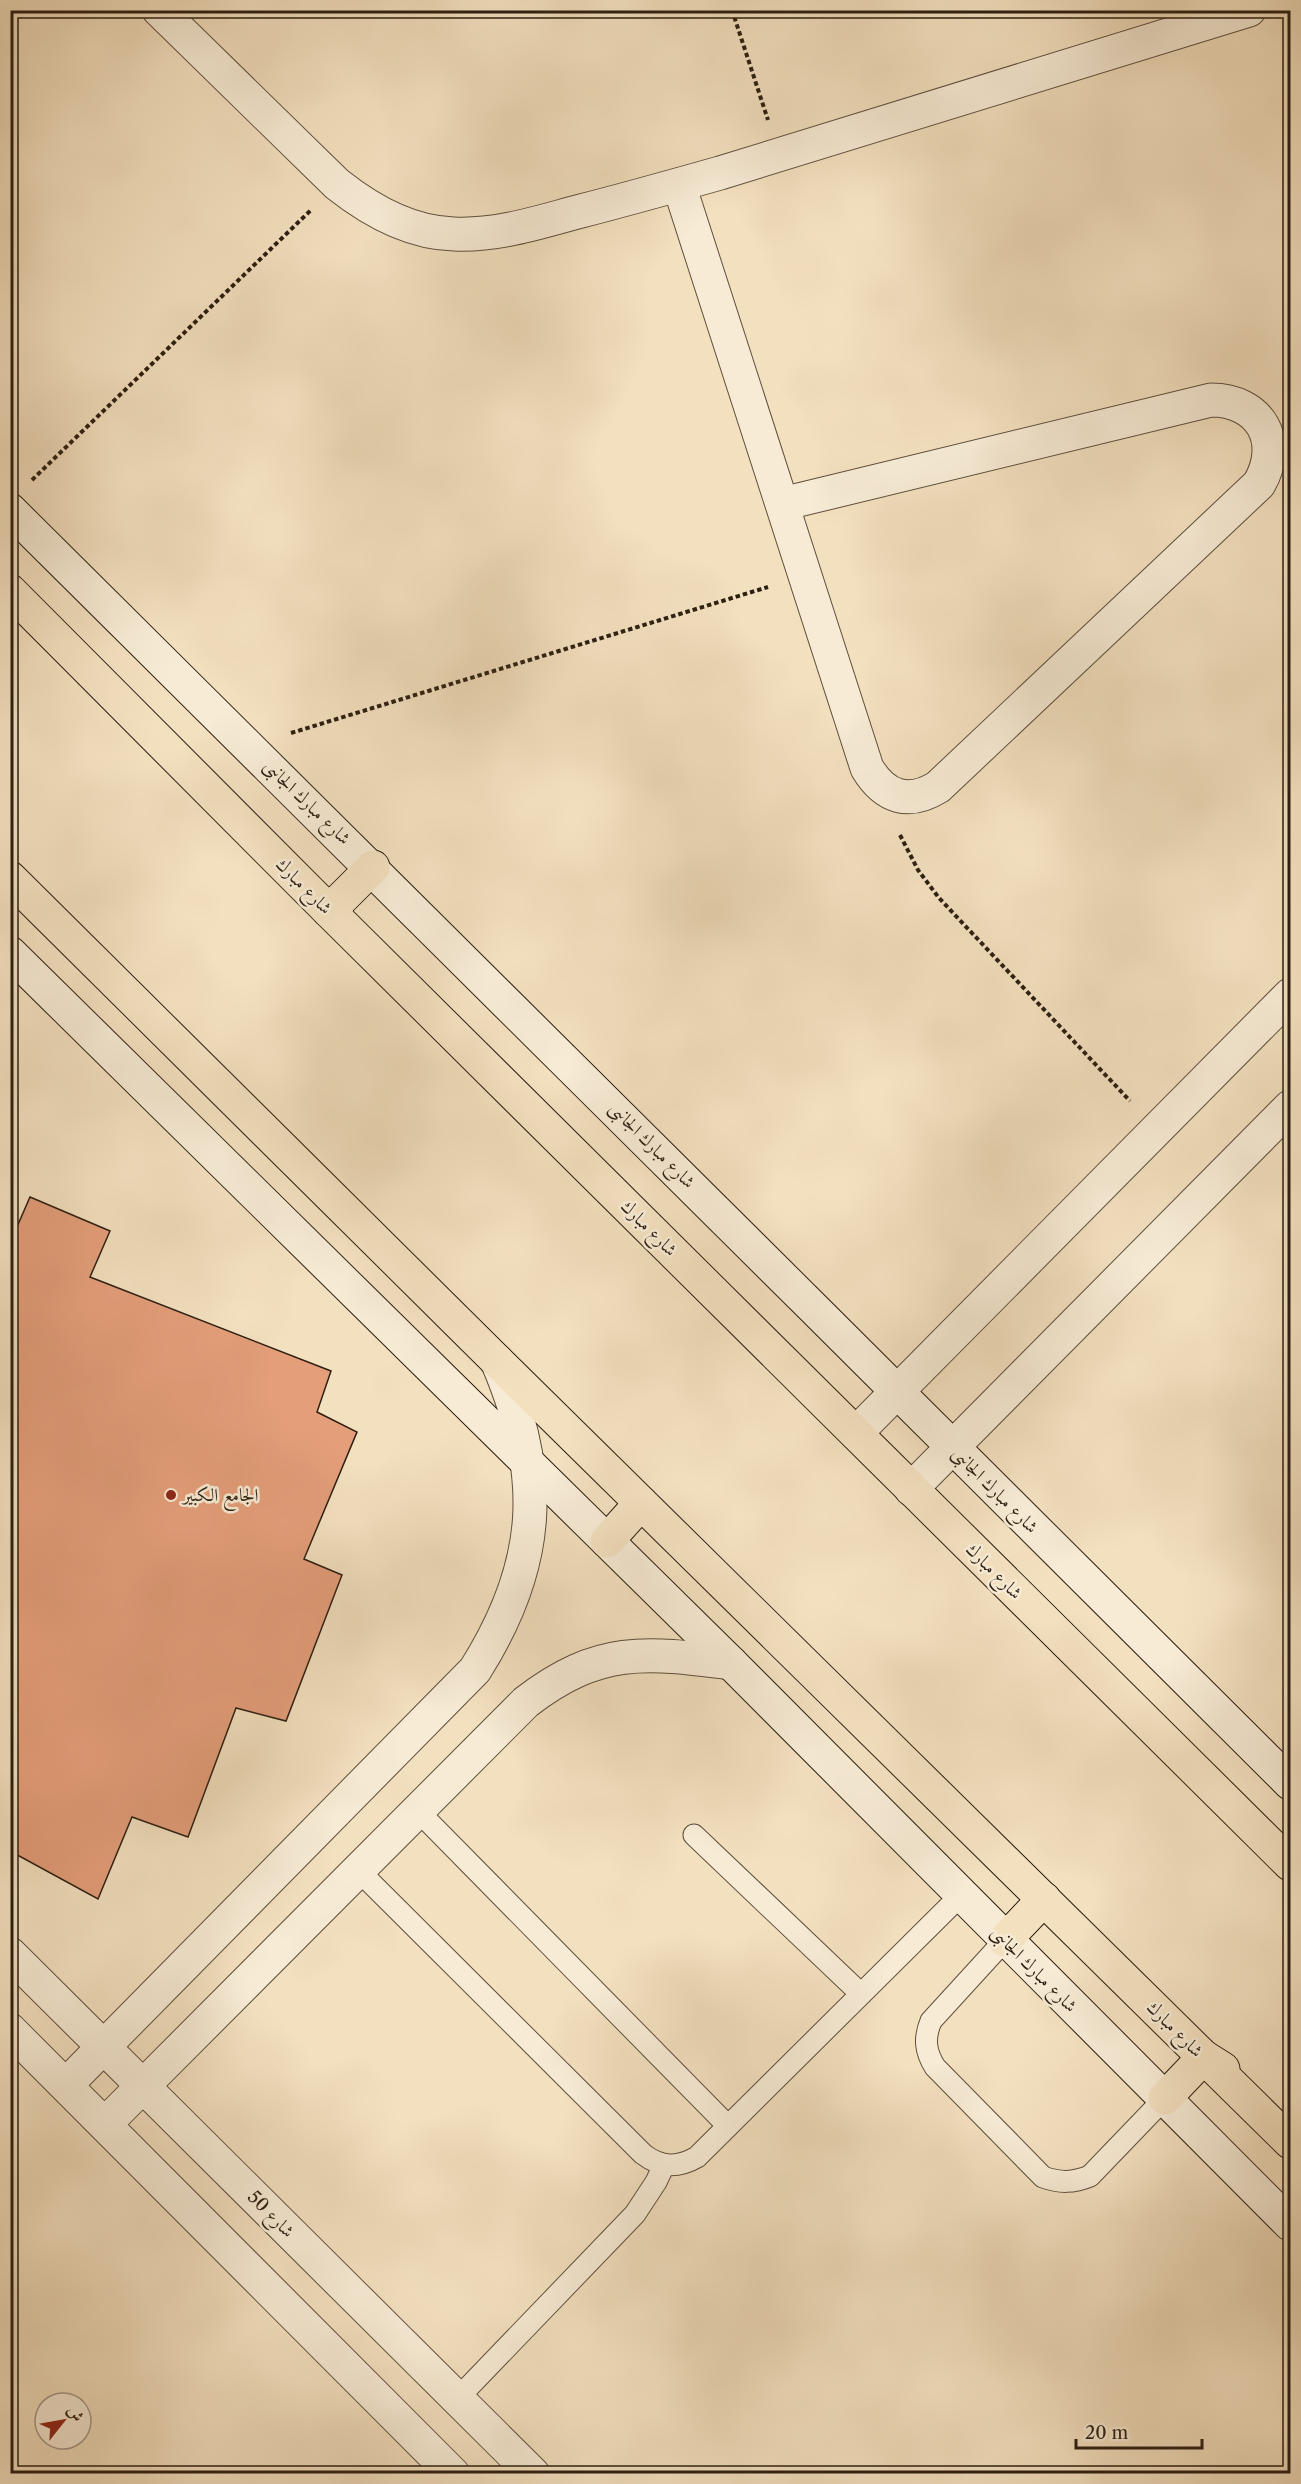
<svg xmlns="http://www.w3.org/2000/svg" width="1301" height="2484" viewBox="0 0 1301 2484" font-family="'Libre Caslon Text',Amiri,serif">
  <rect width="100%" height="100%" fill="#f3e0bf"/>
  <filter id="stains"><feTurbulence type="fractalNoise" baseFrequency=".00333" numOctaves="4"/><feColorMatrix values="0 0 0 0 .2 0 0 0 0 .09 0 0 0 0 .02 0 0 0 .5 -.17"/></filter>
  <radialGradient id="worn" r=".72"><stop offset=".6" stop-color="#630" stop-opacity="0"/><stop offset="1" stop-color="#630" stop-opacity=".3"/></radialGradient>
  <!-- building -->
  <path fill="#e49e7a" stroke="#2c1f12" stroke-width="1.5" d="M 30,1197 L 110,1231 L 90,1277 L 331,1371 L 317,1412 L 357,1432 L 304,1559 L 342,1575 L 286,1721 L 236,1708 L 188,1837 L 132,1817 L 98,1899 L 10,1851 L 10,1243 Z"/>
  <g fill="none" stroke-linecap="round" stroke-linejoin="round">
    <defs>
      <g id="service">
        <path d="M 418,1811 L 728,2126"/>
        <path d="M 694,1835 L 861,1994"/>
        <path d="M 358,1870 L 643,2154 C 661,2168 678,2168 697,2157 L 960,1896"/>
        <path d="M 1005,1940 L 931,2021 C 924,2038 925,2051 935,2067 L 1043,2177 C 1060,2183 1073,2183 1090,2176 L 1165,2098"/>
        <path d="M 457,2399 L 635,2214 L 656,2182 L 664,2165"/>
      </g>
      <g id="minor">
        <path d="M 159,10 L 337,184 C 371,211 410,233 454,234 C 498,236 539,222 581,211 C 628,199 674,186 720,173 C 897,120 1073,65 1249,10"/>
        <path d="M 679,185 L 867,768 C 885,798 909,805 938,787 L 1259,484 C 1284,441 1260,400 1211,400 L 782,504"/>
        <path d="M 10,1954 L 533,2474"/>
        <path d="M 10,2030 L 453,2474"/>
        <path d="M 66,2085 L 475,1670 C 542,1564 546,1475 497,1361"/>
        <path d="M 105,2124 L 526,1702 C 599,1646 645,1652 731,1663"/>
      </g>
      <g id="tertiary">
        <path d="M 856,1433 L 1290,995"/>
        <path d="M 911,1489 L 1290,1107"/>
      </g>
      <g id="secondary">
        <path d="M 10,510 C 439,932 863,1359 1290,1783"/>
        <path d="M 10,953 L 731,1663 L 1290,2224"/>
      </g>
      <g id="primary">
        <path d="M 10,591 L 329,911 L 1290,1864"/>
        <path d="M 10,878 L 497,1361 L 1290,2142"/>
        <path d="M 329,911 L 373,867"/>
        <path d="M 607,1541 L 641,1503"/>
        <path d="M 1005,1940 L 1044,1899"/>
        <path d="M 1165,2098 L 1204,2057 L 1223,2069"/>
      </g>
    </defs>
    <!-- service casing -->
    <use href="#service" stroke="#5e4f3d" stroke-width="23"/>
    <!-- minor casing -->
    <use href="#minor" stroke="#5e4f3d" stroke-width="35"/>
    <!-- tertiary casing -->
    <use href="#tertiary" stroke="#5e4f3d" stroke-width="35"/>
    <!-- secondary casing -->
    <use href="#secondary" stroke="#2c1f12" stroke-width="35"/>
    <!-- primary casing -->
    <use href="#primary" stroke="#2c1f12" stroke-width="35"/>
    <!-- path -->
    <g stroke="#2c1f12" stroke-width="4" stroke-dasharray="4.5 3" stroke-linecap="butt">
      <path d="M 732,10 L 768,120"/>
      <path d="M 32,480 L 311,210"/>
      <path d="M 291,733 L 768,587"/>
      <path d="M 900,835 L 918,870 L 939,898 L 1130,1101"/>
    </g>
    <!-- service -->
    <use href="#service" stroke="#f7ebd5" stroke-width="21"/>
    <!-- minor -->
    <use href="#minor" stroke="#f7ebd5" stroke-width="33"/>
    <!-- tertiary -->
    <use href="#tertiary" stroke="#f7ebd5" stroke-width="33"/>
    <!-- secondary -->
    <use href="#secondary" stroke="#f7ebd5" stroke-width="33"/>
    <!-- primary -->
    <use href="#primary" stroke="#f3e0bf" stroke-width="33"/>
  </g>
  <!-- markers -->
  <circle fill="#8f2418" stroke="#f7ebd5" stroke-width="2" cx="171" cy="1495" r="6"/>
  <g text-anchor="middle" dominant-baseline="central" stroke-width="5" stroke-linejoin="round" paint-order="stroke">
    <!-- street labels -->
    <g font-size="18" fill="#2c1f12" stroke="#f7ebd5">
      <text transform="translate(307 802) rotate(44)">شارع مبارك الجانبى</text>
      <text transform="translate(304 886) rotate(45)">شارع مبارك</text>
      <text transform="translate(652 1145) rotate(45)">شارع مبارك الجانبى</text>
      <text transform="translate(649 1228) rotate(45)">شارع مبارك</text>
      <text transform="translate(995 1490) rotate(45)">شارع مبارك الجانبى</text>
      <text transform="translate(994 1571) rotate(45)">شارع مبارك</text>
      <text transform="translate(1034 1969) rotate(45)">شارع مبارك الجانبى</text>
      <text transform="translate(1175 2029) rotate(45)">شارع مبارك</text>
      <text transform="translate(271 2214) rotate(45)">شارع 50</text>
    </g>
    <!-- poi labels -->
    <g font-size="18" fill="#2c1f12" stroke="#f7ebd5" text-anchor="start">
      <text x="183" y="1495">الجامع الكبير</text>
    </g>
  </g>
  <!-- margin -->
  <rect width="1301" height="2484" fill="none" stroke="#f3e0bf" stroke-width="36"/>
  <rect x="12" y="12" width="1277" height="2460" fill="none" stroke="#2c1f12" stroke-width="3"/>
  <rect x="18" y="18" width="1265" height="2448" fill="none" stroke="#2c1f12" stroke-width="1.5"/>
  <!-- north arrow -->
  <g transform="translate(63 2421) rotate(59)"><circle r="28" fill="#f7ebd5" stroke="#a69987" stroke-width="1.5"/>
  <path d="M0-4.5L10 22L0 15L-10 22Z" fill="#8f2418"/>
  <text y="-9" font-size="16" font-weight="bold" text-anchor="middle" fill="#2c1f12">ش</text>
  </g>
  <!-- scale -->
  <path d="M1076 2439v9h126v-9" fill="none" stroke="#2c1f12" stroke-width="3"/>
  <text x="1085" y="2439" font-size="18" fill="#2c1f12" stroke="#f7ebd5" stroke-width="4.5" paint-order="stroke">20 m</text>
  <rect width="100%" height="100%" filter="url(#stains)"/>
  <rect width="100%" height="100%" fill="url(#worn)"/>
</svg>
